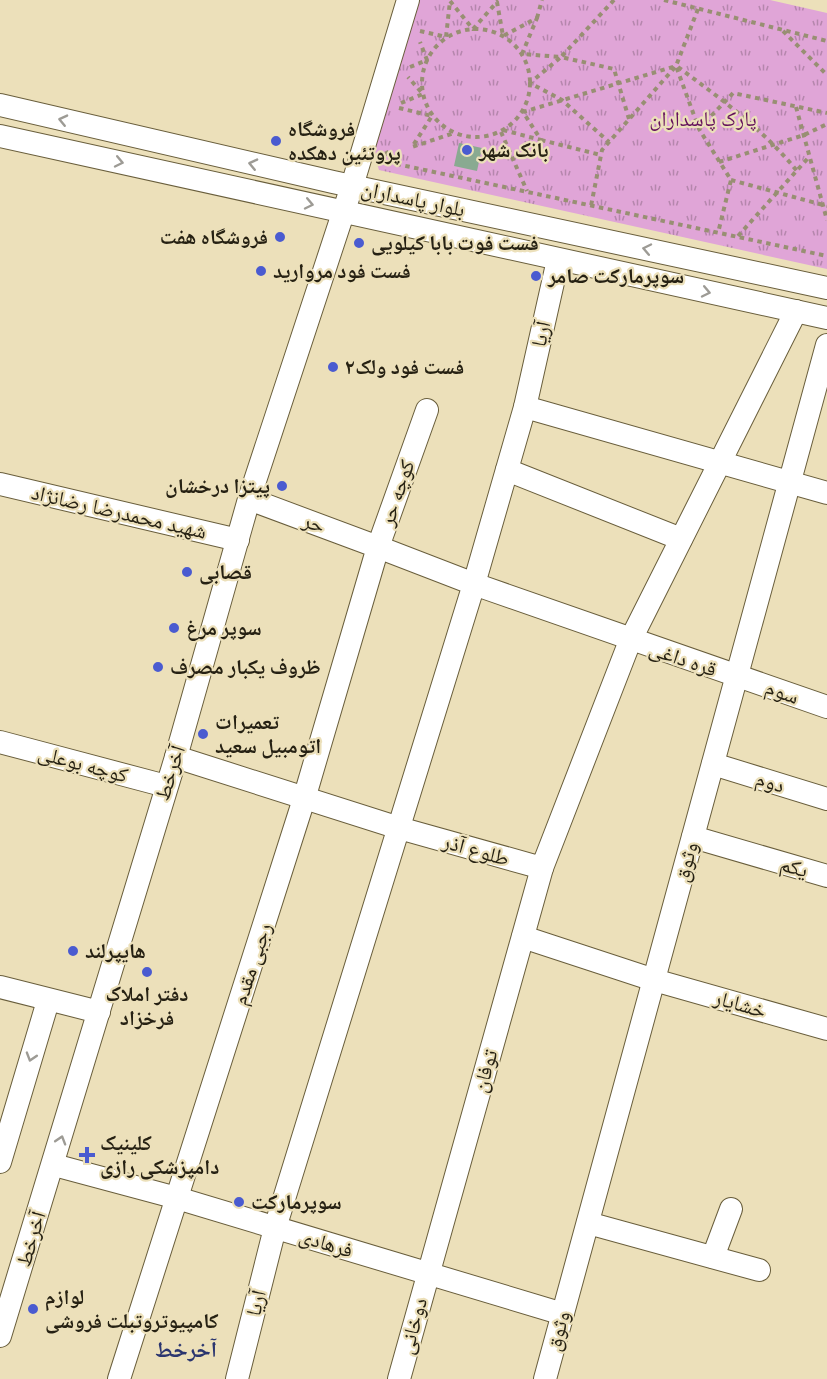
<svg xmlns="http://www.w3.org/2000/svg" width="827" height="1379" viewBox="0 0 827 1379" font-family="'Fira Sans Condensed','Noto Naskh Arabic',sans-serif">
  <defs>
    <pattern id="park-tufts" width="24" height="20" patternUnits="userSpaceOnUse" patternTransform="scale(1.5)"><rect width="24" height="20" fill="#e0a5d7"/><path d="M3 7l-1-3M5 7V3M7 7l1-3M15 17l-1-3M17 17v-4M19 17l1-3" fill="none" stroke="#b586ad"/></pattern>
  </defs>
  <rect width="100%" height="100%" fill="#ece0ba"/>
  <!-- park -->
  <path fill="url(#park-tufts)" d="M 402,0 L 770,0 L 827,13 L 827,269 L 379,170 L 370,142 Z"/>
  <!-- building -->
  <path fill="#89aa91" d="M 459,143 L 482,148 L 477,171 L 454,166 Z"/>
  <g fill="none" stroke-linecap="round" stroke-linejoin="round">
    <defs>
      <g id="minor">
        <path d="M 0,105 L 333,182 L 827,288"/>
        <path d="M 0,136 L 827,318"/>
        <path d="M 558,260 L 525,407 L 474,584 L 827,707"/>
        <path d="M 525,407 L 827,493"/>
        <path d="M 507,470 L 681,539"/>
        <path d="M 0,484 L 238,540"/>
        <path d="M 0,742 L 166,786"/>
        <path d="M 176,757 L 399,828 L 542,868 L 630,641 L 796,311"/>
        <path d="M 713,764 L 827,799"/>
        <path d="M 693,837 L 827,876"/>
        <path d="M 523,937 L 654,980 L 827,1029"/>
        <path d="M 0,987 L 99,1012"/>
        <path d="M 0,1162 L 48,1001"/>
        <path d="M 54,1165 L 177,1198 L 563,1314"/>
        <path d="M 588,1223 L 759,1270"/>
        <path d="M 713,1257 L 731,1209"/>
        <path d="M 0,1336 L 176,757 L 249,499 L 352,186 L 408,0"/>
        <path d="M 119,1379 L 304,799 L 378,547 L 249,499"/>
        <path d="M 237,1379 L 275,1228 L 474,584 L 378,547 L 427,410"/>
        <path d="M 399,1379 L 542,868"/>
        <path d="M 545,1379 L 827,345"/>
      </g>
    </defs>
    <!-- minor casing -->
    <use href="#minor" stroke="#695e3c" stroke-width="24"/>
    <!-- path -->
    <g stroke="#988f73" stroke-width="4" stroke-dasharray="4.5 4.5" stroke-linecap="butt">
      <path d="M 614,0 L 561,57 L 614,69 L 629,119"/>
      <path d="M 664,0 L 827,41"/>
      <path d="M 698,9 L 676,66 L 699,129 L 731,180 L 718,233"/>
      <path d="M 537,18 L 542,0"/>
      <circle cx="476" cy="83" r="54"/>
      <path d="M 420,31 L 446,37 L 450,1 L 473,29 L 497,2 L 503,36 L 537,18 L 522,54 L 561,57 L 530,83 L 562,100 L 609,142"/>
      <path d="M 783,31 L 827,75"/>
      <path d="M 410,67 L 427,60 L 420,42"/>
      <path d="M 678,67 C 721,99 763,129 797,171"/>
      <path d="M 401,103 L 423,94 L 408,77"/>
      <path d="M 796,107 L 827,220"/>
      <path d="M 399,108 L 432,116 L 412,147 L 454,133"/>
      <path d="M 699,129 L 733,93 L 827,113"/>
      <path d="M 503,130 L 541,140 L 523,112 L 676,66 L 602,150 L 591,206"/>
      <path d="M 501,132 L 527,191"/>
      <path d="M 541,140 L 601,155"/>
      <path d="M 386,151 L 392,163 L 827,256"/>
      <path d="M 719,162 L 804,135 L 827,124"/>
      <path d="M 731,180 L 827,206"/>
      <path d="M 738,236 L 809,157"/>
    </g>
    <!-- minor -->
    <use href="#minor" stroke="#fff" stroke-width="22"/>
  </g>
  <!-- one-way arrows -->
  <defs><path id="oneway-chevron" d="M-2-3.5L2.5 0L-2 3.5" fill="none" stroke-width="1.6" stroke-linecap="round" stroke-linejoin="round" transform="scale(1.5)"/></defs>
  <g stroke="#9d9b95">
    <use href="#oneway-chevron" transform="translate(63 120) rotate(-167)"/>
    <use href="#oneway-chevron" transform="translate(119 162) rotate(12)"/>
    <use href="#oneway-chevron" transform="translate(253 164) rotate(-167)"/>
    <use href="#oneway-chevron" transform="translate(309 204) rotate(12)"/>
    <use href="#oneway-chevron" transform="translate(647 249) rotate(-168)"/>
    <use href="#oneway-chevron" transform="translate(706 292) rotate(12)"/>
    <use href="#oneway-chevron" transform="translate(31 1057) rotate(107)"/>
    <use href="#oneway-chevron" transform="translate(61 1140) rotate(-73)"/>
  </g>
  <!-- markers -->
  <g fill="#4a5bd0" stroke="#ece0ba" stroke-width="2">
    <circle cx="276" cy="141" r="6"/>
    <circle cx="467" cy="150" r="6"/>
    <circle cx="280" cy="237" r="6"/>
    <circle cx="359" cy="243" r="6"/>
    <circle cx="261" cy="271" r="6"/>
    <circle cx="536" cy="276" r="6"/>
    <circle cx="333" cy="367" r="6"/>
    <circle cx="282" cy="486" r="6"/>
    <circle cx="187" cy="572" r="6"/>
    <circle cx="174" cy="628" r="6"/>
    <circle cx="158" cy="667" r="6"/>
    <circle cx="203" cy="734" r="6"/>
    <circle cx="73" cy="951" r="6"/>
    <circle cx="147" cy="972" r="6"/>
    <path d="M84 1146h6v6h6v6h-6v6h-6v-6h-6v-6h6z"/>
    <circle cx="239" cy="1202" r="6"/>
    <circle cx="33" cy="1309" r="6"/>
  </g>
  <g text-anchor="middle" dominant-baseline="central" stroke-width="4.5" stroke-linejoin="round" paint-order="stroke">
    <!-- park labels -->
    <g font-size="21" fill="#63105b" stroke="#ece0ba">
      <text x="703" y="119">پارک پاسداران</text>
    </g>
    <!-- poi labels -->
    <g font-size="21" font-weight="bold" fill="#262113" stroke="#ece0ba" text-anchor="start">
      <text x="288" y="129">فروشگاه<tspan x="288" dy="24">پروتئین دهکده</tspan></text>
      <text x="479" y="150">بانک شهر</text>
      <text x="268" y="237" text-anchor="end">فروشگاه هفت</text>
      <text x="371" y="243">فست فوت بابا کیلویی</text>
      <text x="273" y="271">فست فود مروارید</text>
      <text x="548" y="276">سوپرمارکت صامر</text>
      <text x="345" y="367">فست فود ولک۲</text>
      <text x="270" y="486" text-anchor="end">پیتزا درخشان</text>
      <text x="199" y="572">قصابی</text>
      <text x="186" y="628">سوپر مرغ</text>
      <text x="170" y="667">ظروف یکبار مصرف</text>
      <text x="215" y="722">تعمیرات<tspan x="215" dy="24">اتومبیل سعید</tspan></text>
      <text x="85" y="951">هایپرلند</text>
      <text x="147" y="994" text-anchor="middle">دفتر املاک<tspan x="147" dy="24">فرخزاد</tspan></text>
      <text x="100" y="1143">کلینیک<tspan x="100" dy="24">دامپزشکی رازی</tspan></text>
      <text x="251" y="1202">سوپرمارکت</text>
      <text x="45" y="1297">لوازم<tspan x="45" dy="24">کامپیوتروتبلت فروشی</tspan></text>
    </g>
    <!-- street labels -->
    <g font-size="21" fill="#262113" stroke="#ece0ba">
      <text transform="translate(413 199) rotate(12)">بلوار پاسداران</text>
      <text transform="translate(541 334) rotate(-77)">آریا</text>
      <text transform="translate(397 493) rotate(-71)">کوچه حر</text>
      <text transform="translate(119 512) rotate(13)">شهید محمدرضا رضانژاد</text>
      <text transform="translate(314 523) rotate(20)">حر</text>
      <text transform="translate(683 659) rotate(19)">قره داغی</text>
      <text transform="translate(782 692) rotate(19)">سوم</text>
      <text transform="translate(83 764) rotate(15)">کوچه بوعلی</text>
      <text transform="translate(170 773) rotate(-72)">آخرخط</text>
      <text transform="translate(770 782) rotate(17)">دوم</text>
      <text transform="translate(476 850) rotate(16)">طلوع آذر</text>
      <text transform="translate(686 862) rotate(-75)">وثوق</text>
      <text transform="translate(794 867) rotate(16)">یکم</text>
      <text transform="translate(252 964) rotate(-72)">رجبی مقدم</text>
      <text transform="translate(740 1004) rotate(16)">خشایار</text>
      <text transform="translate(485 1071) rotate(-74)">توفان</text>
      <text transform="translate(31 1239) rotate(-73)">آخرخط</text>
      <text transform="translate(326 1243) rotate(17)">فرهادی</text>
      <text transform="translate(256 1303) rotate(-76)">آریا</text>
      <text transform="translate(413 1326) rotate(-75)">دوخانی</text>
      <text transform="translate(558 1331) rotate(-75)">وثوق</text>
    </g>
    <!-- neighbourhood labels -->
    <g font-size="22" font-weight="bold" fill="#2a356f" stroke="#ece0ba">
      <text x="186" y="1349">آخرخط</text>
    </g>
  </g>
</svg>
